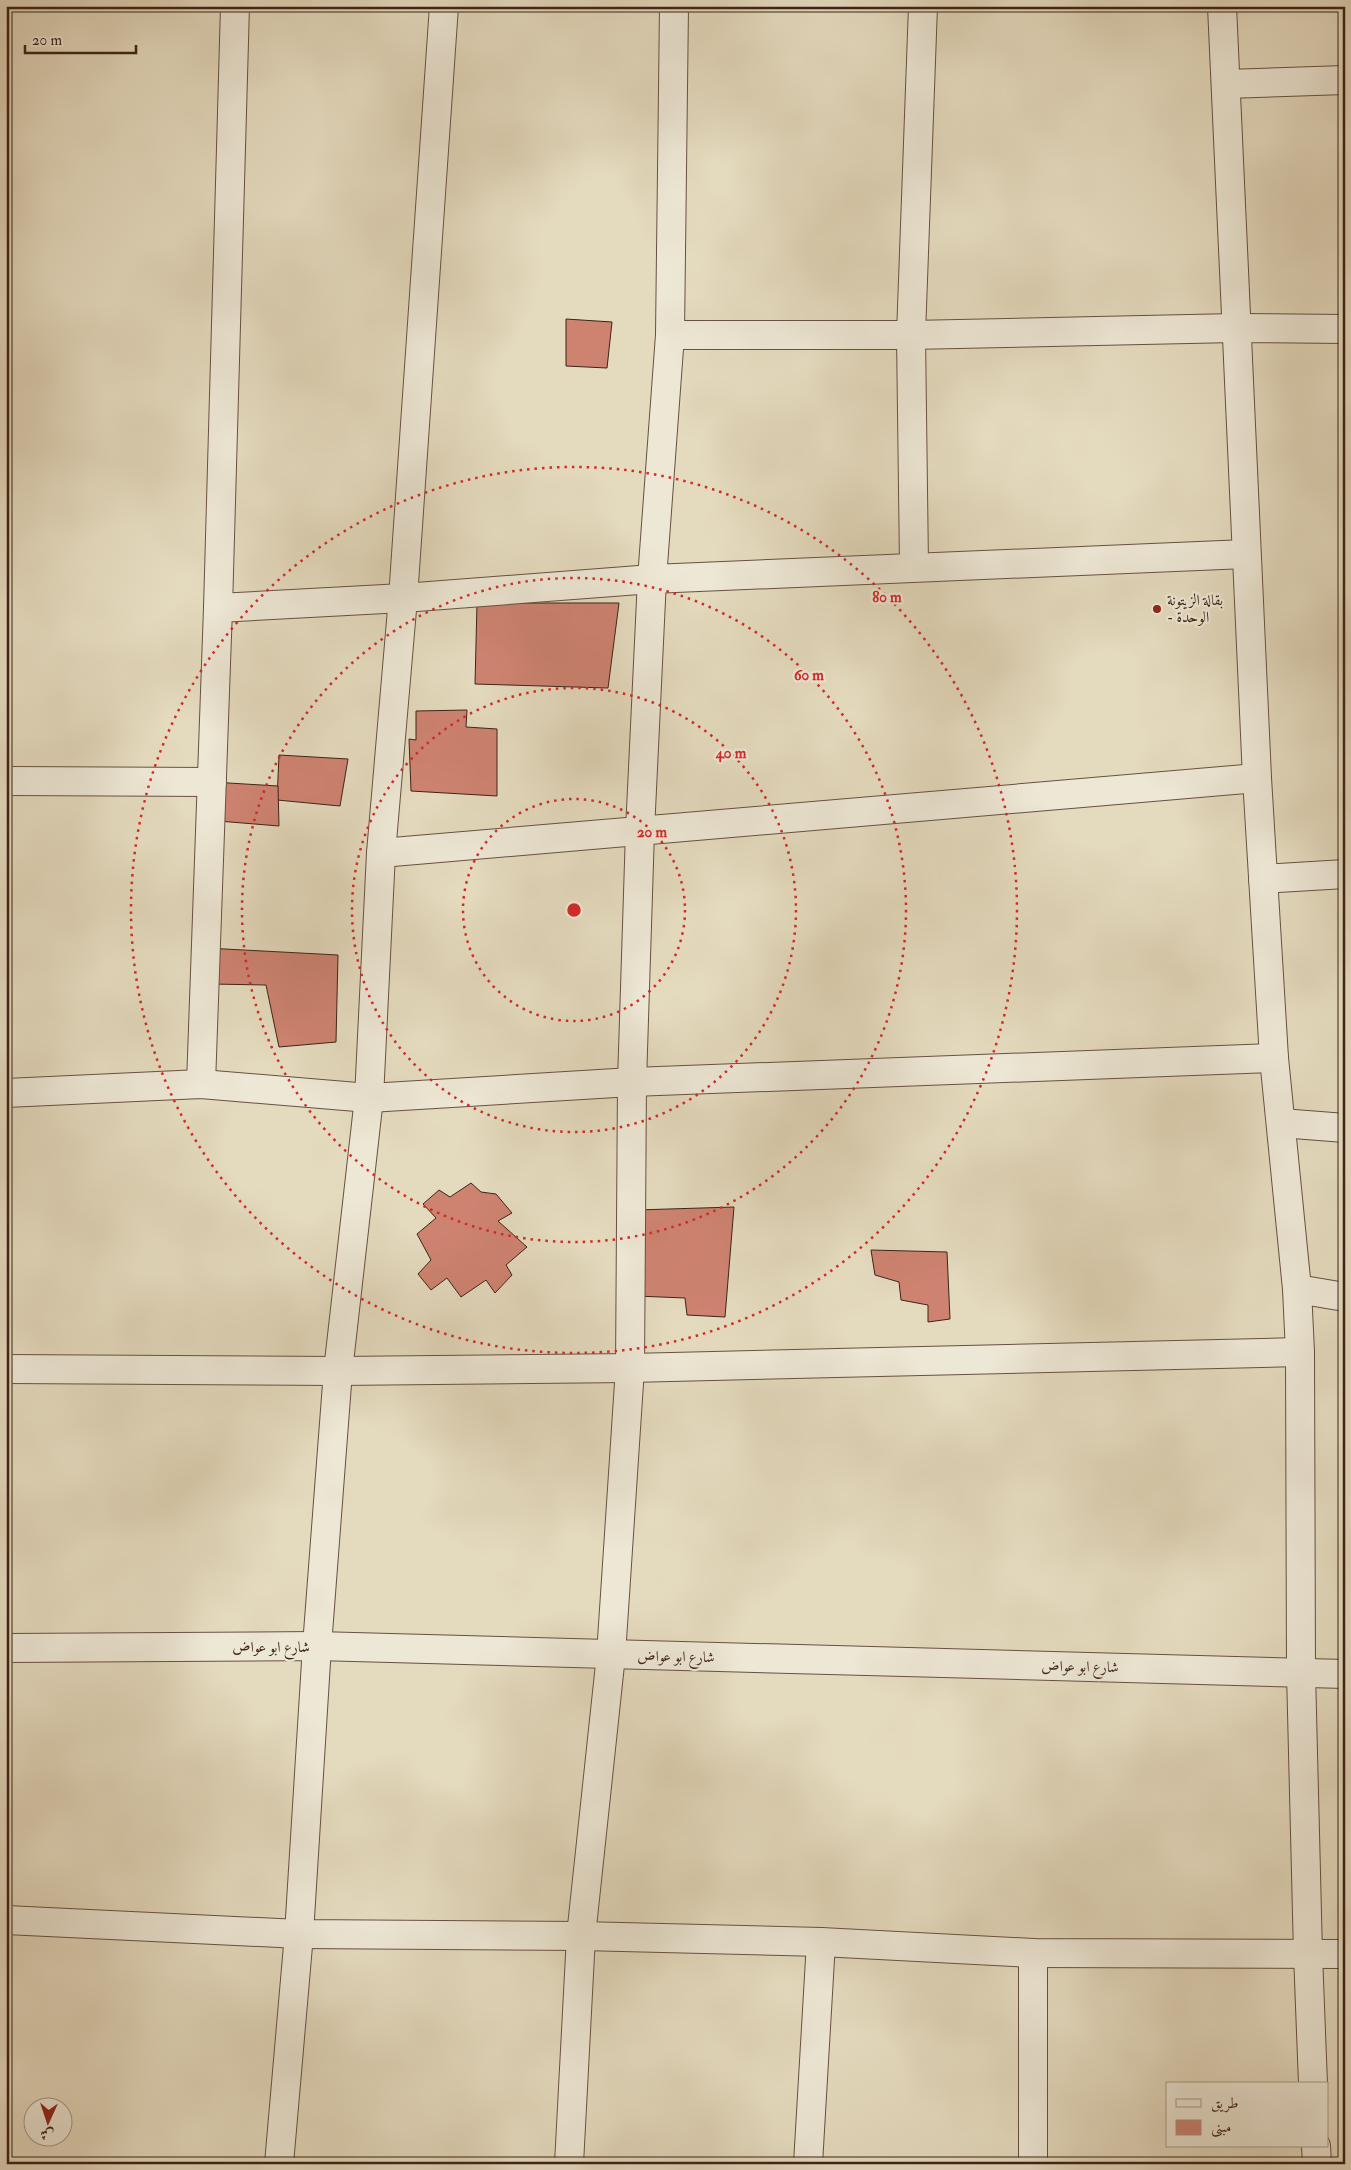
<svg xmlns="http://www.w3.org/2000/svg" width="1351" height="2170" viewBox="0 0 1351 2170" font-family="'IM FELL Double Pica',Amiri,serif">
  <rect width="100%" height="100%" fill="#e4dabe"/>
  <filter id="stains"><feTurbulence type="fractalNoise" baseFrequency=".004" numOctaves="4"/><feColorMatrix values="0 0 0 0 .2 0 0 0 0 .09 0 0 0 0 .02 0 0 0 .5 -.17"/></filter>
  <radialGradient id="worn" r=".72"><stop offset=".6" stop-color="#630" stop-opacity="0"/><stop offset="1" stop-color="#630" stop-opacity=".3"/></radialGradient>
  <!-- building -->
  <g fill="#ce8371" stroke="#3d2317">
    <path d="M 566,319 L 612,322 L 607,368 L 566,366 Z"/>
    <path d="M 477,603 L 619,603 L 608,688 L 475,684 Z"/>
    <path d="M 467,710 L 466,727 L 497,729 L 497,796 L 411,791 L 409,739 L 416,740 L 416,711 Z"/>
    <path d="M 279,755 L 348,759 L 340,806 L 277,800 Z"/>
    <path d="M 212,782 L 278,786 L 279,826 L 218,821 Z"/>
    <path d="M 206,948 L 338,955 L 336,1042 L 279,1047 L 266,985 L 211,984 Z"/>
    <path d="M 471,1183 L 481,1192 L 496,1194 L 512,1213 L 498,1221 L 527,1247 L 506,1265 L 512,1275 L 495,1293 L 486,1280 L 461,1297 L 447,1278 L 431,1290 L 418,1274 L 431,1260 L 417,1234 L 436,1218 L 423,1204 L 439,1190 L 450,1197 Z"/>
    <path d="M 734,1207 L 725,1317 L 687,1315 L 685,1298 L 636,1296 L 636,1210 Z"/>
    <path d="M 871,1250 L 947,1252 L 950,1319 L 928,1322 L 928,1305 L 901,1300 L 899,1282 L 875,1275 Z"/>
  </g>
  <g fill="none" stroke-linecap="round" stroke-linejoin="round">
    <defs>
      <g id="minor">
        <path d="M 1222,6 L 1257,778 L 1274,1058 L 1297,1289 L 1300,1352 L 1301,1672 L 1308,1954 L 1313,2084"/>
        <path d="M 1226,84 L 1345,80"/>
        <path d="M 670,335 L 911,335 L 1235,328 L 1345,329"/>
        <path d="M 914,566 L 911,335 L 923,6"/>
        <path d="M 218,608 L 403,598 L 652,579 L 1246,554"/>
        <path d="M 6,781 L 212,782"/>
        <path d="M 381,853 L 1257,778"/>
        <path d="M 1263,879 L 1345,874"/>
        <path d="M 201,1084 L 218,608 L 235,6"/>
        <path d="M 6,1093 L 201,1084 L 369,1098 L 632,1082 L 1274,1058"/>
        <path d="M 1281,1123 L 1345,1128"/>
        <path d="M 1297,1289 L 1345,1297"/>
        <path d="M 6,1369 L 338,1371 L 630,1368 L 1300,1352"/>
        <path d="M 6,1648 L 317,1646 L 1345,1674"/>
        <path d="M 6,1920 L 299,1934 L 581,1936 L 821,1942 L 1033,1953 L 1345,1954"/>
        <path d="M 1316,2146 L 1317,2164"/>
        <path d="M 279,2164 L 299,1934 L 317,1646 L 338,1371 L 369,1098 L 381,853 L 403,598 L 444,6"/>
        <path d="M 569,2164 L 581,1936 L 611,1655 L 630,1368 L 632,1082 L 640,831 L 652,579 L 670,335 L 674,6"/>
        <path d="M 808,2164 L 821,1942"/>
        <path d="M 1033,2164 L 1033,1953"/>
      </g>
    </defs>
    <!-- minor casing -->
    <use href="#minor" stroke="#675141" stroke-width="30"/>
    <!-- minor -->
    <use href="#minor" stroke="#ede7d5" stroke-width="28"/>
  </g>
  <!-- distance rings -->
  <g fill="none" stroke="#d62828" stroke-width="2.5" stroke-dasharray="2.5 5">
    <circle cx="574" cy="910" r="111"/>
    <circle cx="574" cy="910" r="222"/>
    <circle cx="574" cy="910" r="332"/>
    <circle cx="574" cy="910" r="443"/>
  </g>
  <!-- markers -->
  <circle fill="#8f2418" stroke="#ede7d5" stroke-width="2" cx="1157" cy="609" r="5"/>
  <g text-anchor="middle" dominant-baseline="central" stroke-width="4.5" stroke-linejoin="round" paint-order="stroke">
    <!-- poi labels -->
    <g font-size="15" fill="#3d2317" stroke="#ede7d5" text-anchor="start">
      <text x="1167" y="600">بقالة الزيتونة<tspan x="1167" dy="17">- الوحدة</tspan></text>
    </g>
    <!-- street labels -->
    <g font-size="15" fill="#3d2317" stroke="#ede7d5">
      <text x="271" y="1647">شارع ابو عواض</text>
      <text transform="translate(676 1657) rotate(1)">شارع ابو عواض</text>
      <text transform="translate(1080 1667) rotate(1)">شارع ابو عواض</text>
    </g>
  </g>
  <circle cx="574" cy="910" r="8" fill="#d62828" stroke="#ede7d5" stroke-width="2.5"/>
  <g font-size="15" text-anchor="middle" font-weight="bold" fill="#d62828" stroke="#ede7d5" stroke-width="4.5" stroke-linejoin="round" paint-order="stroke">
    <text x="887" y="602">80 m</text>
    <text x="809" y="680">60 m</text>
    <text x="731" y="758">40 m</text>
    <text x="652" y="837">20 m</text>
  </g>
  <!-- margin -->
  <rect width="1351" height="2170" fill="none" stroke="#e4dabe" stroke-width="25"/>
  <rect x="8" y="8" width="1336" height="2155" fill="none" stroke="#3d2317" stroke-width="2.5"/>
  <rect x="12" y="12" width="1326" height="2145" fill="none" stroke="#3d2317"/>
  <!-- legend -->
  <rect x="1166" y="2082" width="162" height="65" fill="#ede7d5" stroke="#a79989"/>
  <rect x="1176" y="2099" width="25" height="8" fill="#ede7d5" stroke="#a79989"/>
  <text x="1211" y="2108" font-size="15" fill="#3d2317">طريق</text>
  <rect x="1176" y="2120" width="25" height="15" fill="#ce8371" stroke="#a79989"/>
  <text x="1211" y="2132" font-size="15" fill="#3d2317">مبنى</text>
  <!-- north arrow -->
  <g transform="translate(48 2122) rotate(183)"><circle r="24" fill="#ede7d5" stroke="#a79989"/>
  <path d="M0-4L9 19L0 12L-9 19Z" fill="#8f2418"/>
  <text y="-8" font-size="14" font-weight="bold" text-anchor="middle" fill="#3d2317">ش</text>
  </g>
  <!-- scale -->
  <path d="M25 45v8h111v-8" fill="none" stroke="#3d2317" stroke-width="2.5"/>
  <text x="32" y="45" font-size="15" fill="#3d2317" stroke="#ede7d5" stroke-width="4" paint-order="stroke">20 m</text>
  <rect width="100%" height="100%" filter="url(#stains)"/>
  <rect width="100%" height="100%" fill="url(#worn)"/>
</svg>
